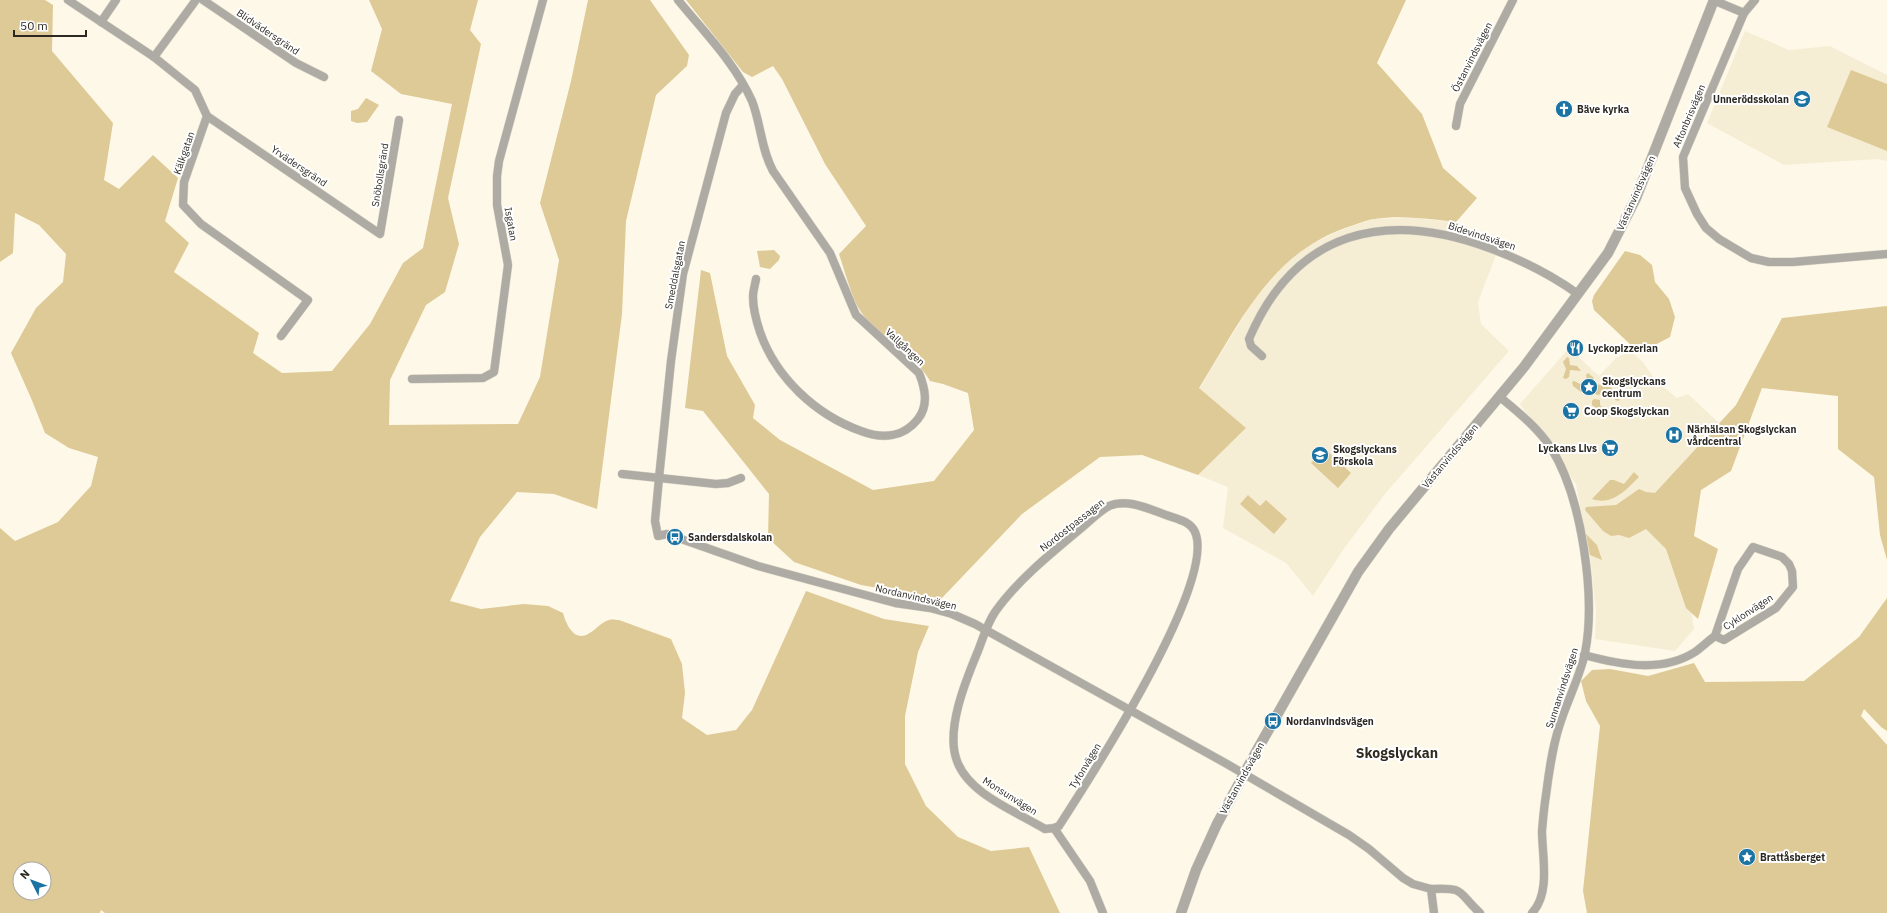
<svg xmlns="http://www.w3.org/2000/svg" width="1887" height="913" viewBox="0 0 1887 913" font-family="'IBM Plex Sans',sans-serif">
  <rect width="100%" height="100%" fill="#fef8e8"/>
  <!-- built -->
  <g fill="#f6edd5">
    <path d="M 1745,31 L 1789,50 L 1830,46 L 1887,75 L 1887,161 L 1878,159 L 1784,165 L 1707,123 Z"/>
    <path d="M 1414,218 L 1456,222 L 1501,242 L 1478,302 L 1481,324 L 1509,351 L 1385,494 L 1343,550 L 1313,596 L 1286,563 L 1223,528 L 1228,487 L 1198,475 L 1246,428 L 1199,389 L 1254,299 L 1278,271 L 1303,249 L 1336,232 L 1373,219 Z"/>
    <path d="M 1569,348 L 1599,376 L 1616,358 L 1630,351 L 1643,362 L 1656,381 L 1677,398 L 1688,394 L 1719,423 L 1677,469 L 1681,545 L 1694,629 L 1675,651 L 1595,639 L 1596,611 L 1591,564 L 1576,484 L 1520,404 Z"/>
  </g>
  <!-- green -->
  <g fill="#deca96" fill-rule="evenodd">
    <path d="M 0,0 L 45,0 L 53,5 L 52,51 L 113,123 L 104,180 L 119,189 L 153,155 L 178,178 L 165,221 L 189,243 L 174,272 L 259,333 L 253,353 L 282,373 L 332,371 L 370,324 L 403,263 L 423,248 L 452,104 L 401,94 L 371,71 L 382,29 L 369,0 L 478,0 L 470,30 L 481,44 L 448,198 L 459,244 L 445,292 L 426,305 L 390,380 L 389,425 L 518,424 L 540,377 L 559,260 L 540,203 L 571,81 L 588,0 L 650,0 L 689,55 L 687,66 L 656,95 L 626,221 L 622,314 L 597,509 L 554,494 L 517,492 L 480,537 L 450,601 L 481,609 L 524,604 L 548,606 L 563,613 C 566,624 574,642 588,634 C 596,630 601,622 609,620 C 612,619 616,620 619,620 L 671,639 L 682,664 L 685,693 L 682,718 L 707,735 L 736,730 L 752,710 L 806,591 L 884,619 L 929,626 L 918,652 L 905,716 L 905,764 L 926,806 L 958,837 L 991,851 L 1029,847 L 1060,913 L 105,913 L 101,910 L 100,913 L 0,913 L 0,528 L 15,541 L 58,522 L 91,486 L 98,457 L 69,448 L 45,433 L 31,398 L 11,353 L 36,308 L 63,282 L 66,254 L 39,225 L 15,213 L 13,253 L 0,262 ZM 20,869 L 44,869 L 44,893 L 20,893 Z"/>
    <path d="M 686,0 L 1406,0 L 1377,63 L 1422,114 L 1443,168 L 1477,198 L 1456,222 C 1429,219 1401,215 1374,219 C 1365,220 1356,225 1348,227 C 1269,254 1240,323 1199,388 L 1246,428 L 1198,475 L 1142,455 L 1100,457 L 1022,514 L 941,599 L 861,585 L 794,562 L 768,538 L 769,494 L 703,411 L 685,408 L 701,270 L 710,273 L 727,356 L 755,405 L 753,418 L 780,440 L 873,490 L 934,481 L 974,430 L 968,393 L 943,384 L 930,381 C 914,352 879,339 861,312 C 851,297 845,271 839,254 L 866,226 L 825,164 L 782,79 L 773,66 L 752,77 L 743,72 Z"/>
    <path d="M 1851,70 L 1887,84 L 1887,151 L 1827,127 Z"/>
    <path d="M 366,98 L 379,105 L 367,122 L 357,123 L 351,121 L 351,111 L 358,109 Z"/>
    <path d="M 774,250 L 780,256 L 779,260 L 770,269 L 760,267 L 757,251 Z"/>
    <path d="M 1625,251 L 1640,255 L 1652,265 L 1655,282 L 1669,299 L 1675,317 L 1670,337 L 1651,347 L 1633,347 L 1594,310 L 1592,301 L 1594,295 Z"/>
    <path d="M 1887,306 L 1887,560 L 1880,535 L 1874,477 L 1838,449 L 1838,396 L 1762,388 L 1731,471 L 1701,490 L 1694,536 L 1718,549 L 1698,619 L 1686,608 L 1666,549 L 1646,529 L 1629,538 L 1619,535 L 1611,536 L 1603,531 L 1585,510 L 1586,507 L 1616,505 L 1639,489 L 1646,492 L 1655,493 L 1736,405 L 1782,318 Z"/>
    <path d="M 1567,357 L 1569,358 L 1570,365 L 1577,366 L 1581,371 L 1570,370 L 1569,377 L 1566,379 L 1563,378 L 1566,369 L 1563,362 Z"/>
    <path d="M 1588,373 L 1593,377 L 1594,380 L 1588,383 L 1586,392 L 1581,392 L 1573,386 L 1572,382 L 1574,381 L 1580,384 L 1587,380 L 1586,375 Z"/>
    <path d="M 1607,384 L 1620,396 L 1619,401 L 1615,400 L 1614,396 L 1611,393 L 1597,395 L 1591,390 L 1594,385 Z"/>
    <path d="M 1594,399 L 1600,400 L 1600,405 L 1603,408 L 1613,409 L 1617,406 L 1620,408 L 1621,410 L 1614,417 L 1604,415 L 1592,405 L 1592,401 Z"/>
    <path d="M 1324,448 L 1351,473 L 1338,488 L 1311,463 Z"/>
    <path d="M 1634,472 L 1639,477 C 1626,490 1612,506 1592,499 L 1610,480 L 1614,480 L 1624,484 Z"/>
    <path d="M 1248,495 L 1260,506 L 1266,500 L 1287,519 L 1274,534 L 1240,504 Z"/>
    <path d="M 1586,534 L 1597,545 L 1602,560 L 1590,555 Z"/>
    <path d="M 1887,598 L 1887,731 L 1881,727 L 1864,709 L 1861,716 L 1887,745 L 1887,913 L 1587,913 L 1583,891 L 1600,726 L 1586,701 L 1581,681 L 1592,670 L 1610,669 L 1648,676 L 1694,663 L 1705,682 L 1804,681 L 1859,637 Z"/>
  </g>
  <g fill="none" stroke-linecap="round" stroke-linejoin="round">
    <defs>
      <g id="minor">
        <path d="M 68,0 L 154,57 L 195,90 L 207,116 L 184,182 L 183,205 L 201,224 L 308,300 L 281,336"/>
        <path d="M 203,0 L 296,63 L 324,77"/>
        <path d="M 678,0 C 704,32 735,63 752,101 C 761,124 761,149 773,171 L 830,253 L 856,315 L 919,373 C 925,388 929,405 918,419 C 903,438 882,439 861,431 C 816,415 776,378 760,332 C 757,323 753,307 753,297 C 753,291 755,285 756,279"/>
        <path d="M 1713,0 L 1744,13"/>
        <path d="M 1755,0 L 1744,13 L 1683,157 L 1685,188 L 1697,214 L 1706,228 L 1719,239 L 1751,258 L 1769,262 L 1793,262 L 1887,254"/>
        <path d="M 101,22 L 116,0"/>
        <path d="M 154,57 L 196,0"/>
        <path d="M 743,85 L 735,94 L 726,113 L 683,274 L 671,361 L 659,478 L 655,521 L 658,536 L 667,534 L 758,566 L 895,603 L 930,608 L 952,614 L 975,624 L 1227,764 L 1349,835 L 1369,849 L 1403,878 L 1413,884 L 1431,889 L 1434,913"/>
        <path d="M 207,116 L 380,234 L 399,120"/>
        <path d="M 1456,126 L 1460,104 L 1513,0"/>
        <path d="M 1262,356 L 1251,346 L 1249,339 C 1296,229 1387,209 1492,249 C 1524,261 1550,274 1578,294"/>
        <path d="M 412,379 L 483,378 L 494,372 L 508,265 L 497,205 L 497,176 L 499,161 L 543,0"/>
        <path d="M 1500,397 C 1518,412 1538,428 1551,448 C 1582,497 1596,597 1585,653 C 1580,677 1566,703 1559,727 C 1552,749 1549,772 1546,795 C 1544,807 1543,819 1542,831 C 1542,856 1551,893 1532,913"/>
        <path d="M 622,474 L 716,484 L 728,483 L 741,478"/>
        <path d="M 1584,655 C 1621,665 1662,673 1695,652 C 1702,647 1708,641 1715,636 L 1724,640 L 1776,608 L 1793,587 L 1792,571 L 1789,564 L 1782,557 L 1753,547 L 1738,569 L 1715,636"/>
        <path d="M 1054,828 L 1059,826 C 1090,778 1217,582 1195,532 C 1190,521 1177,519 1166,515 C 1149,509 1127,498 1109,506 C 1098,512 1089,522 1079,530 C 1050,554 1017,581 995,612 C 987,624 983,638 978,651 C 966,680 945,730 957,761 C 968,792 1010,809 1038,825 L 1045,829 L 1054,828 L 1090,881 L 1103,913"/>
        <path d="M 1431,889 C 1466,887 1457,892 1480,913"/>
      </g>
      <path id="tertiary" d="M 1181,913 L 1196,870 L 1217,824 L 1256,752 L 1358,572 L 1389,529 L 1524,367 L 1608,253 L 1636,198 L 1714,0"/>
    </defs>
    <!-- minor casing -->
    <use href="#minor" stroke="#d8d3c5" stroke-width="9"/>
    <!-- tertiary casing -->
    <use href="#tertiary" stroke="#d8d3c5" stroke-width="11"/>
    <!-- minor -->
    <use href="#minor" stroke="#adaba4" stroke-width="8"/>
    <!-- tertiary -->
    <use href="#tertiary" stroke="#adaba4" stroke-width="10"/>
  </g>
  <!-- icons -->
  <defs>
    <symbol id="school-disc" viewBox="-11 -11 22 22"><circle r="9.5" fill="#1b73a3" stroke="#fff"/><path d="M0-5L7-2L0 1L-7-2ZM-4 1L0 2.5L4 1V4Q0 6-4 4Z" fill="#fff"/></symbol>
    <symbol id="church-disc" viewBox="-11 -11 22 22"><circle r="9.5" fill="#1b73a3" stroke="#fff"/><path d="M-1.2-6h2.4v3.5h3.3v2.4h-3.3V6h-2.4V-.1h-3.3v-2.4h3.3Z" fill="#fff"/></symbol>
    <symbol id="restaurant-disc" viewBox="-11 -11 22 22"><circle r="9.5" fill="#1b73a3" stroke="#fff"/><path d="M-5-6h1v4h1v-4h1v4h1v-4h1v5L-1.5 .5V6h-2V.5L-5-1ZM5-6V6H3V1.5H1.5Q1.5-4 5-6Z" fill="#fff"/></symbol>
    <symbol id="sight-disc" viewBox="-11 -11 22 22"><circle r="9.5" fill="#1b73a3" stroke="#fff"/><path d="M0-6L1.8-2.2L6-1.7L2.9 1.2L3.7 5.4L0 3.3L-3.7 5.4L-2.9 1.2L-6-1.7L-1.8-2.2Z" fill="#fff"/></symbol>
    <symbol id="supermarket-disc" viewBox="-11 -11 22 22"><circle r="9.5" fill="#1b73a3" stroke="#fff"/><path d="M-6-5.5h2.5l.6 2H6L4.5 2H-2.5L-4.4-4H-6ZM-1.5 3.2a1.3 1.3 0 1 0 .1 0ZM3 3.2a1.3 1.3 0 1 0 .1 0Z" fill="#fff"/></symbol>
    <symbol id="hospital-disc" viewBox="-11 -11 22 22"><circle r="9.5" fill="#1b73a3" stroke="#fff"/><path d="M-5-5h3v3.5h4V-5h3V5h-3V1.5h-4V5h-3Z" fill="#fff"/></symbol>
    <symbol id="bus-disc" viewBox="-11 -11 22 22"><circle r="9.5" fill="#1b73a3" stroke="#fff"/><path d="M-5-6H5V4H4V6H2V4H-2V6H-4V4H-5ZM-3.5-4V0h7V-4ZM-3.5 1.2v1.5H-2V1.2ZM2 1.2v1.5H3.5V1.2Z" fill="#fff"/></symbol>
  </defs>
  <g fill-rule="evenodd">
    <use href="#school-disc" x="1792" y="89" width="20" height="20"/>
    <use href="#church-disc" x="1554" y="99" width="20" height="20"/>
    <use href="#restaurant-disc" x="1565" y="338" width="20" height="20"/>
    <use href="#sight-disc" x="1579" y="377" width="20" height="20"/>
    <use href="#supermarket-disc" x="1561" y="401" width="20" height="20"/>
    <use href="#hospital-disc" x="1664" y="425" width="20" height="20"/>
    <use href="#supermarket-disc" x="1600" y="438" width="20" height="20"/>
    <use href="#school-disc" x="1310" y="445" width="20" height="20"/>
    <use href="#bus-disc" x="665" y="527" width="20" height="20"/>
    <use href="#bus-disc" x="1263" y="711" width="20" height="20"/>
    <use href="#sight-disc" x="1737" y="847" width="20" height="20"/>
  </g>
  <g text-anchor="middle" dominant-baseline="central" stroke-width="4" stroke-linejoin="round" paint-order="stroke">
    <!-- street labels -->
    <g font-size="10" fill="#2c2923" stroke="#fff">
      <text transform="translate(268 32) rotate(34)">Blidvädersgränd</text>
      <text transform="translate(1472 57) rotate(-63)">Östanvindsvägen</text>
      <text transform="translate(1689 116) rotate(-67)">Aftonbrisvägen</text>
      <text transform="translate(184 153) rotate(-71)">Kälkgatan</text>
      <text transform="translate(299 166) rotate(34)">Yrvädersgränd</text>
      <text transform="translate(380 175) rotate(-81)">Snöbollsgränd</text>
      <text transform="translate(1636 193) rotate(-66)">Västanvindsvägen</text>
      <text transform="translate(511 224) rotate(80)">Isgatan</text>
      <text transform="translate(1482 236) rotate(18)">Bidevindsvägen</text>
      <text transform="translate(675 275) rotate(-79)">Smeddalsgatan</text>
      <text transform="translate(905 347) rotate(43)">Vallgången</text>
      <text transform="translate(1450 456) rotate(-50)">Västanvindsvägen</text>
      <text transform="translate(1072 525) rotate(-38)">Nordostpassagen</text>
      <text transform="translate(916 597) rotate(13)">Nordanvindsvägen</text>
      <text transform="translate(1748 612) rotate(-33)">Cyklonvägen</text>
      <text transform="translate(1562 688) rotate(-72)">Sunnanvindsvägen</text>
      <text transform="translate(1085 766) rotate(-59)">Tyfonvägen</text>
      <text transform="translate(1242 778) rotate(-61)">Västanvindsvägen</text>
      <text transform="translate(1010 796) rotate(32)">Monsunvägen</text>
    </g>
    <!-- poi labels -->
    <g font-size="10" font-weight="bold" fill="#2c2923" stroke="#fff" text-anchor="start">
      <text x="1789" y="99" text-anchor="end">Unnerödsskolan</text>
      <text x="1577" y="109">Bäve kyrka</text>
      <text x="1588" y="348">Lyckopizzerian</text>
      <text x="1602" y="381">Skogslyckans<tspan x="1602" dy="12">centrum</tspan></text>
      <text x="1584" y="411">Coop Skogslyckan</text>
      <text x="1687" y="429">Närhälsan Skogslyckan<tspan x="1687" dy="12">vårdcentral</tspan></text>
      <text x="1597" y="448" text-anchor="end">Lyckans Livs</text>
      <text x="1333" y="449">Skogslyckans<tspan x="1333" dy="12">Förskola</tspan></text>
      <text x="688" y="537">Sandersdalskolan</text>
      <text x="1286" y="721">Nordanvindsvägen</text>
      <text x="1760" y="857">Brattåsberget</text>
    </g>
    <!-- district labels -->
    <g font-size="14" font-weight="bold" fill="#2f2b1e" stroke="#fff">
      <text x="1397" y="753">Skogslyckan</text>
    </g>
  </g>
  <!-- north arrow -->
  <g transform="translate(32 881) rotate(312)"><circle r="19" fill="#ffffff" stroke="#aba9a7"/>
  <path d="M0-3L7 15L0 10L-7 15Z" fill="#1b73a3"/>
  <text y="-6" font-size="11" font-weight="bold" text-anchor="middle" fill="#2c2923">N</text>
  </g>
  <!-- scale -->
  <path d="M14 30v6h72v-6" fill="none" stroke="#2c2923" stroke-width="2"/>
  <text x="20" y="30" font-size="12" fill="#2c2923" stroke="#ffffff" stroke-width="3" paint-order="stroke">50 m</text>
</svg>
